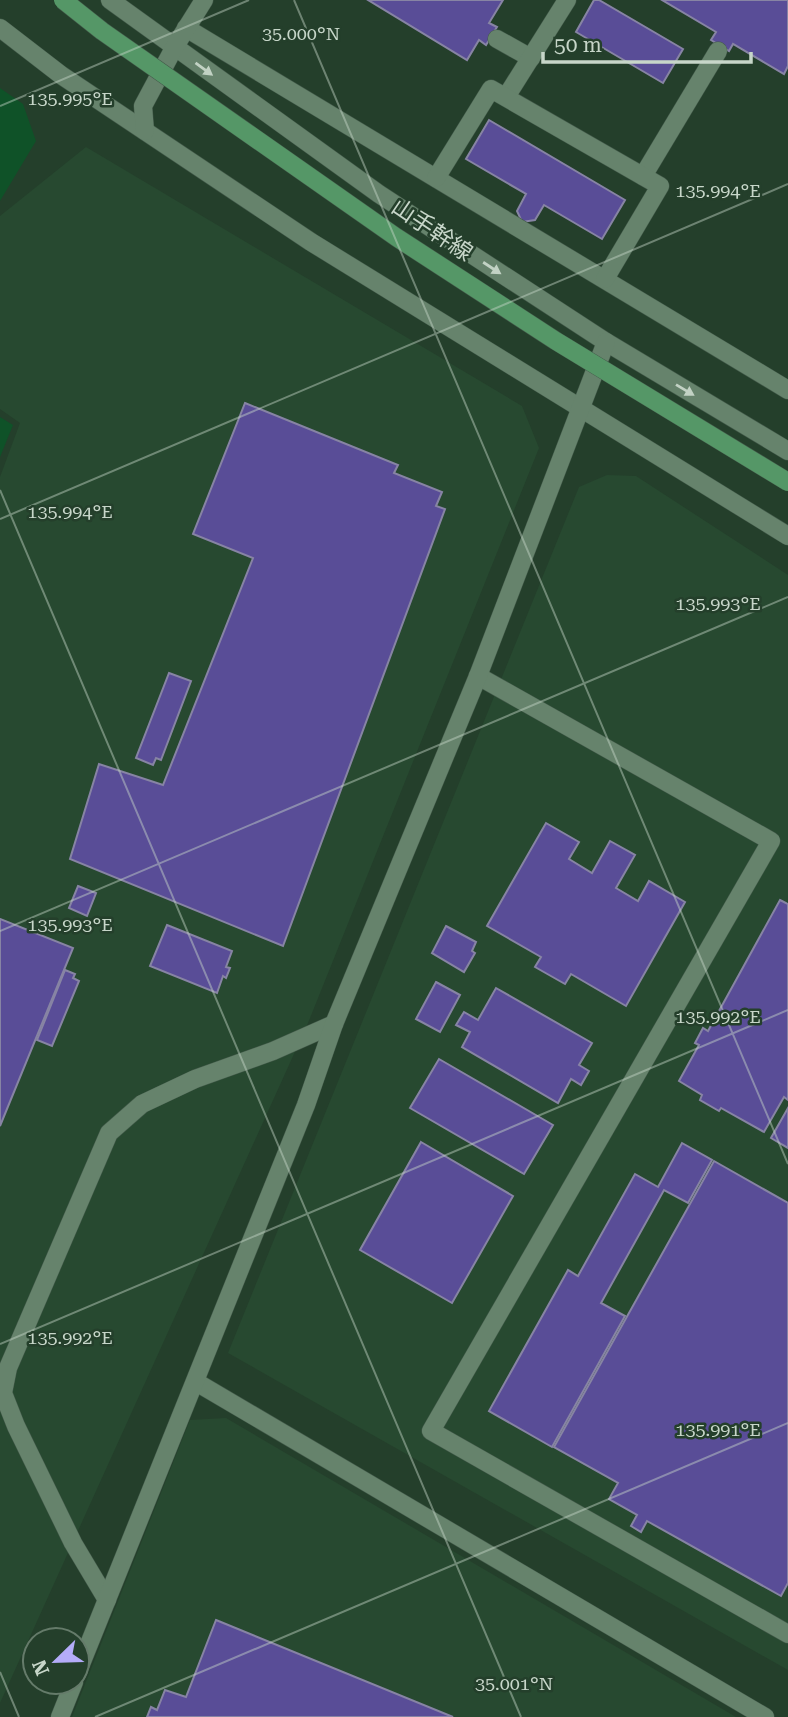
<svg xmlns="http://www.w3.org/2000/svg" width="788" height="1717" viewBox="0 0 788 1717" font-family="'Roboto Serif','Noto Sans JP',serif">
  <rect width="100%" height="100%" fill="#243f2b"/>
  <!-- built -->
  <g fill="#274930">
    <path d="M 86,147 L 522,406 L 539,448 L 308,1023 L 0,1703 L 0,477 L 20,423 L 0,409 L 0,216 Z"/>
    <path d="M 607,475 L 636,476 L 788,575 L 788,1670 L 228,1353 L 579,487 Z"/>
    <path d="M 226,1418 L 736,1717 L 72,1717 L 190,1420 Z"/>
  </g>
  <!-- green -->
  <g fill="#0f5228">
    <path d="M 0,88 L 23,104 L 36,141 L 0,201 Z"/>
    <path d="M 0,417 L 13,425 L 0,457 Z"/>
  </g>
  <!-- building -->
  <g fill="#594d97" stroke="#8784a4" stroke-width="2">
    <path d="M 368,0 L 503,0 L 489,23 L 497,27 L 486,45 L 479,40 L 467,60 Z"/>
    <path d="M 594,0 L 599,0 L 683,49 L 663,83 L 576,32 Z"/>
    <path d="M 662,0 L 788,0 L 788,66 L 784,74 L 733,44 L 729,51 L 711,40 L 716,32 Z"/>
    <path d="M 489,120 L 625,200 L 602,239 L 544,205 L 535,220 L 522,222 L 517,211 L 526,194 L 466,159 Z"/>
    <path d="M 245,403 L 398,465 L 394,473 L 442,492 L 436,506 L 445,509 L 283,946 L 70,859 L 99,764 L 163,785 L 253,558 L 193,534 Z"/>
    <path d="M 169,673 L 191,681 L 161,760 L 156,758 L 153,765 L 136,758 Z"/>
    <path d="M 546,823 L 579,842 L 569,859 L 592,873 L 610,841 L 635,855 L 616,888 L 638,901 L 649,881 L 685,902 L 626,1006 L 571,974 L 565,984 L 535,967 L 541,957 L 487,926 Z"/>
    <path d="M 78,886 L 96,893 L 87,916 L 69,908 Z"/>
    <path d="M 780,900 L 788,904 L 788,1100 L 784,1097 L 764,1132 L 721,1108 L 719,1111 L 700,1100 L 702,1095 L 679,1081 L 699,1045 L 695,1043 L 703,1028 L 708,1031 Z"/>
    <path d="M 0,919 L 73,948 L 0,1126 Z"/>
    <path d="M 167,925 L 232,951 L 226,967 L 230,968 L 226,978 L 223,976 L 217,993 L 150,966 Z"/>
    <path d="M 446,926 L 476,942 L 472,951 L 475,953 L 464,972 L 432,953 Z"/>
    <path d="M 65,970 L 75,974 L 73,978 L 79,981 L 52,1046 L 37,1040 Z"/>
    <path d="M 436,982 L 460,995 L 440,1032 L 416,1019 Z"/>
    <path d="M 496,988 L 592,1043 L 579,1065 L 589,1071 L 581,1085 L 571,1079 L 558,1103 L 462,1047 L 470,1032 L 456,1025 L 464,1012 L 478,1020 Z"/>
    <path d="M 439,1059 L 553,1125 L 524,1174 L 410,1108 Z"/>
    <path d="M 788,1108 L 788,1148 L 771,1138 Z"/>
    <path d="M 421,1142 L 513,1196 L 452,1303 L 360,1250 Z"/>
    <path d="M 682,1143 L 712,1160 L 688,1203 L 664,1190 L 601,1303 L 625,1316 L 552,1447 L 489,1411 L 568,1270 L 578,1276 L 635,1174 L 658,1187 Z"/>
    <path d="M 714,1161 L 788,1203 L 788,1583 L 781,1596 L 647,1521 L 641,1532 L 631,1526 L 637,1515 L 609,1499 L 618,1483 L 554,1447 Z"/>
    <path d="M 216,1620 L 453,1717 L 147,1717 L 151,1707 L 157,1710 L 165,1690 L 186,1697 Z"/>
  </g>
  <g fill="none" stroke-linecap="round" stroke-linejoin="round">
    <defs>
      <g id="minor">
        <path d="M 110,0 L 379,194 L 606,342 L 788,451"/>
        <path d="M 0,28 L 61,75 L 311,242 L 788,536"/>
        <path d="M 186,28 L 788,390"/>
        <path d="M 497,39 L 531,58"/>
        <path d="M 506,97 L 567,0"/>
        <path d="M 145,131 L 143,106 L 174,48 L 204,0"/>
        <path d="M 643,176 L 718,51"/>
        <path d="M 436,178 L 491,89 L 660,186 L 605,279"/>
        <path d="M 478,676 L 771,841 L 431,1431 L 788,1634"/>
        <path d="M 196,1382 L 765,1717"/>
        <path d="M 107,1600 L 73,1543 L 16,1426 L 3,1393 L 8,1368 L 109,1133 L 142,1104 L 195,1079 L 273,1051 L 334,1024"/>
        <path d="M 77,1674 L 306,1105 L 334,1024 L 478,676 L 606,342"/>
        <path d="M 60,1717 L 74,1682"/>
      </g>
    </defs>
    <!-- minor casing -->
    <use href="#minor" stroke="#435a4a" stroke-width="19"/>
    <!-- minor -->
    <use href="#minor" stroke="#66836c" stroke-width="18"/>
    <defs>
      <path id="major-bridge" d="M 63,0 L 102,31 L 396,237 L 556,341 L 788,482"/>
    </defs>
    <!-- major-bridge casing -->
    <use href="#major-bridge" stroke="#435a4a" stroke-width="19" stroke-linecap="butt"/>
    <!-- major-bridge -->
    <use href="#major-bridge" stroke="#559767" stroke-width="18"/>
  </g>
  <!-- one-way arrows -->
  <defs><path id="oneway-solid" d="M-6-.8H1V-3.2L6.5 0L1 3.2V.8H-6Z" transform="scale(1.75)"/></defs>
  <g fill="#c2d2c4">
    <use href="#oneway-solid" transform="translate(204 69) rotate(36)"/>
    <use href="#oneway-solid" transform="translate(492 268) rotate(33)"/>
    <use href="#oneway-solid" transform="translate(685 390) rotate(31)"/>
  </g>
  <!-- ticks -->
  <path fill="none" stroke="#c7d6c9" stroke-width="2" stroke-opacity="0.45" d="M 294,0 L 788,1164M 0,106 L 249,0M 0,490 L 521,1717M 0,519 L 788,184M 0,931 L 788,597M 0,1344 L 788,1010M 0,1672 L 19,1717M 95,1717 L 788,1423"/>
  <g text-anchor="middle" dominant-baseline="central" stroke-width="5" stroke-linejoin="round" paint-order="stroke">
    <!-- street labels -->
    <g font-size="23" fill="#c7d6c9" stroke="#243f2b">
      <text transform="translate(432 230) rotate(34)">山手幹線</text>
    </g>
  </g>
  <g font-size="18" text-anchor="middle" fill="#c7d6c9" stroke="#243f2b" stroke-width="5" stroke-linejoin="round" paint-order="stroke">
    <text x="301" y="40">35.000°N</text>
    <text x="70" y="105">135.995°E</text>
    <text x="718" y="197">135.994°E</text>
    <text x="70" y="518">135.994°E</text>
    <text x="718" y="610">135.993°E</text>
    <text x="70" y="931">135.993°E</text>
    <text x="718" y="1023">135.992°E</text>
    <text x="70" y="1344">135.992°E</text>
    <text x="718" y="1436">135.991°E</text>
    <text x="514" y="1690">35.001°N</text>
  </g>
  <!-- north arrow -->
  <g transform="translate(56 1661) rotate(247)"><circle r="33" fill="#243f2b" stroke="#657b6a" stroke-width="2"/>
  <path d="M0-5L12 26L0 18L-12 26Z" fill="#b4acf9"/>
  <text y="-10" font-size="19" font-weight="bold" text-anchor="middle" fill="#c7d6c9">N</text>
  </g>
  <!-- scale -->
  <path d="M543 52v10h208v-10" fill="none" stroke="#c7d6c9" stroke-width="3.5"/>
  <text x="554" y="52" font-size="21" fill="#c7d6c9" stroke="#243f2b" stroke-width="5" paint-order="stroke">50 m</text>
</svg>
